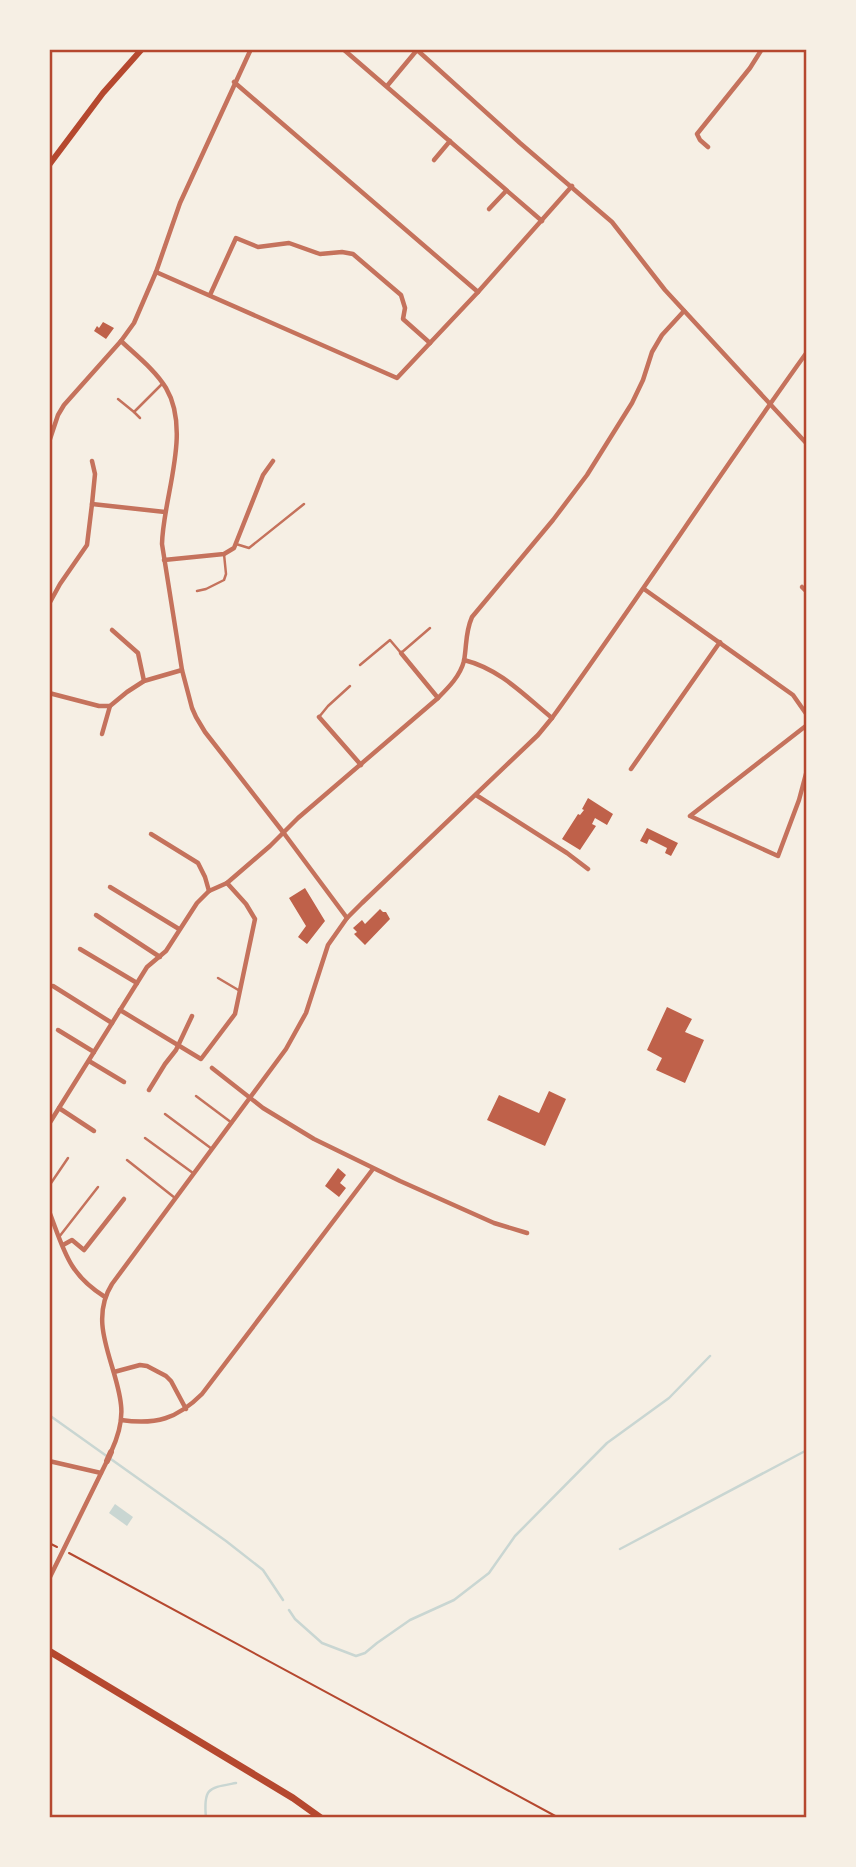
<svg xmlns="http://www.w3.org/2000/svg" width="856" height="1867" viewBox="0 0 856 1867" font-family="Georgia,serif">
  <rect width="100%" height="100%" fill="#f6efe4"/>
  <!-- water -->
  <path fill="#c9d6d2" d="M 115,1504 L 133,1517 L 127,1526 L 109,1513 Z"/>
  <g fill="none" stroke-linecap="round" stroke-linejoin="round">
    <!-- stream -->
    <g stroke="#c9d6d2" stroke-width="2.5">
      <path d="M 49,1415 L 226,1541 L 263,1570 L 283,1600"/>
      <path d="M 620,1549 L 807,1450"/>
      <path d="M 289,1610 L 295,1619 L 322,1643 L 356,1656 L 365,1653 L 377,1643 L 410,1620 L 454,1600 L 489,1573 L 515,1536 L 607,1443 L 669,1398 L 710,1356"/>
      <path d="M 206,1818 C 203,1787 209,1788 236,1783"/>
    </g>
  </g>
  <!-- building -->
  <g fill="#bf614a">
    <path d="M 103,322 L 114,328 L 106,339 L 94,331 L 97,326 L 99,328 Z"/>
    <path d="M 588,798 L 613,814 L 607,825 L 595,818 L 592,824 L 596,826 L 580,850 L 562,839 L 578,814 L 580,815 L 584,810 L 582,809 Z"/>
    <path d="M 647,828 L 678,843 L 671,856 L 665,853 L 667,848 L 649,839 L 647,844 L 640,841 Z"/>
    <path d="M 305,888 L 325,921 L 307,944 L 298,937 L 306,926 L 289,898 Z"/>
    <path d="M 380,909 L 383,912 L 386,912 L 390,919 L 365,945 L 354,934 L 357,932 L 353,928 L 362,920 L 365,924 Z"/>
    <path d="M 667,1007 L 692,1019 L 685,1032 L 704,1040 L 685,1083 L 656,1070 L 662,1058 L 647,1050 Z"/>
    <path d="M 549,1091 L 566,1099 L 545,1146 L 487,1120 L 499,1095 L 539,1113 Z"/>
    <path d="M 338,1168 L 346,1175 L 340,1183 L 346,1188 L 339,1197 L 325,1186 Z"/>
  </g>
  <g fill="none" stroke-linecap="round" stroke-linejoin="round">
    <!-- path -->
    <g stroke="#b5482f" stroke-width="2">
      <path d="M 49,1543 L 57,1547"/>
      <path d="M 69,1553 L 559,1818"/>
    </g>
    <!-- service -->
    <g stroke="#c5725c" stroke-width="2.5">
      <path d="M 118,399 L 134,412 L 163,383"/>
      <path d="M 134,412 L 140,418"/>
      <path d="M 236,544 L 249,548 L 304,504"/>
      <path d="M 197,591 L 206,589 L 224,580 L 226,574 L 224,554"/>
      <path d="M 360,665 L 390,640 L 401,653 L 430,628"/>
      <path d="M 319,717 L 328,706 L 350,686"/>
      <path d="M 218,978 L 240,991"/>
      <path d="M 196,1096 L 232,1123"/>
      <path d="M 165,1114 L 212,1149"/>
      <path d="M 145,1138 L 193,1173"/>
      <path d="M 127,1160 L 175,1198"/>
      <path d="M 49,1186 L 68,1158"/>
      <path d="M 59,1237 L 98,1187"/>
    </g>
    <!-- minor -->
    <g stroke="#c5725c" stroke-width="4.5">
      <path d="M 343,49 L 542,221"/>
      <path d="M 416,49 L 520,143 L 612,222 L 665,290 L 807,444"/>
      <path d="M 234,82 L 478,292"/>
      <path d="M 387,86 L 417,50"/>
      <path d="M 708,147 L 700,140 L 697,134 L 750,68 L 762,49"/>
      <path d="M 434,160 L 450,141"/>
      <path d="M 489,209 L 506,191"/>
      <path d="M 156,272 L 397,378 L 478,292 L 572,186"/>
      <path d="M 210,295 L 236,238 L 258,247 L 289,243 L 320,254 L 342,252 L 353,254 L 401,295 L 405,308 L 403,319 L 430,343"/>
      <path d="M 121,341 C 137,356 155,370 166,388 C 192,432 163,497 162,544 L 182,670 L 192,708 L 196,717 L 205,732 L 283,832 L 347,918"/>
      <path d="M 49,442 L 58,415 L 64,405 L 121,341 L 134,323 L 156,272 L 180,203 L 251,49"/>
      <path d="M 92,461 L 95,474 L 92,504 L 165,512"/>
      <path d="M 164,560 L 224,554 L 234,548 L 263,475 L 273,461"/>
      <path d="M 802,587 L 807,592"/>
      <path d="M 644,589 L 793,695 L 807,715"/>
      <path d="M 49,604 L 60,584 L 87,545 L 92,504"/>
      <path d="M 112,630 L 138,653 L 144,681"/>
      <path d="M 401,653 L 438,698"/>
      <path d="M 464,660 C 500,669 524,695 552,718"/>
      <path d="M 49,693 L 99,706 L 110,706 L 127,692 L 144,681 L 182,670"/>
      <path d="M 319,717 L 361,765"/>
      <path d="M 807,725 L 690,816 L 778,856 L 799,800 L 807,770"/>
      <path d="M 102,734 L 110,706"/>
      <path d="M 631,769 L 720,642"/>
      <path d="M 476,795 L 567,853 L 588,869"/>
      <path d="M 151,834 L 198,863 L 205,877 L 209,891"/>
      <path d="M 110,887 L 179,929"/>
      <path d="M 96,915 L 160,957"/>
      <path d="M 80,949 L 137,983"/>
      <path d="M 53,986 L 112,1023"/>
      <path d="M 120,1010 L 201,1059 L 235,1014 L 255,919 L 246,904 L 227,883"/>
      <path d="M 58,1030 L 94,1052"/>
      <path d="M 89,1061 L 124,1082"/>
      <path d="M 212,1068 L 263,1108 L 314,1139 L 400,1181 L 494,1223 L 527,1233"/>
      <path d="M 149,1090 L 165,1064 L 176,1050 L 192,1016"/>
      <path d="M 59,1108 L 94,1131"/>
      <path d="M 49,1124 L 147,967 L 166,951 L 197,903 L 209,891 L 227,883 L 270,846 L 298,818 L 438,698 C 449,687 460,676 464,661 C 467,644 465,633 472,617 L 553,520 L 587,475 L 632,403 L 643,380 L 652,352 L 662,335 L 684,311"/>
      <path d="M 49,1211 C 64,1250 68,1274 105,1297"/>
      <path d="M 63,1245 L 72,1240 L 84,1250 L 124,1199"/>
      <path d="M 114,1372 L 140,1365 L 147,1366 L 166,1376 L 171,1381 L 186,1409"/>
      <path d="M 121,1420 C 156,1425 177,1419 202,1394 L 373,1169"/>
      <path d="M 111,1452 C 118,1437 123,1422 121,1405 C 117,1364 87,1324 112,1284 L 286,1049 L 306,1013 L 328,945 L 347,918 L 362,903 L 538,735 L 552,718 C 639,598 720,473 807,352"/>
      <path d="M 49,1461 L 101,1473"/>
      <path d="M 49,1579 L 107,1461"/>
    </g>
    <!-- tertiary -->
    <path stroke="#c5725c" stroke-width="6" d="M 107,1461 L 111,1452"/>
    <!-- secondary -->
    <path stroke="#b5482f" stroke-width="6" d="M 49,165 L 103,93 L 142,49"/>
    <!-- primary -->
    <path stroke="#b5482f" stroke-width="7" d="M 49,1651 L 293,1798 L 321,1818"/>
  </g>
  <!-- border -->
  <rect width="856" height="1867" fill="none" stroke="#f6efe4" stroke-width="102"/>
  <rect x="51" y="51" width="754" height="1765" fill="none" stroke="#b5482f" stroke-width="2.5"/>
</svg>
